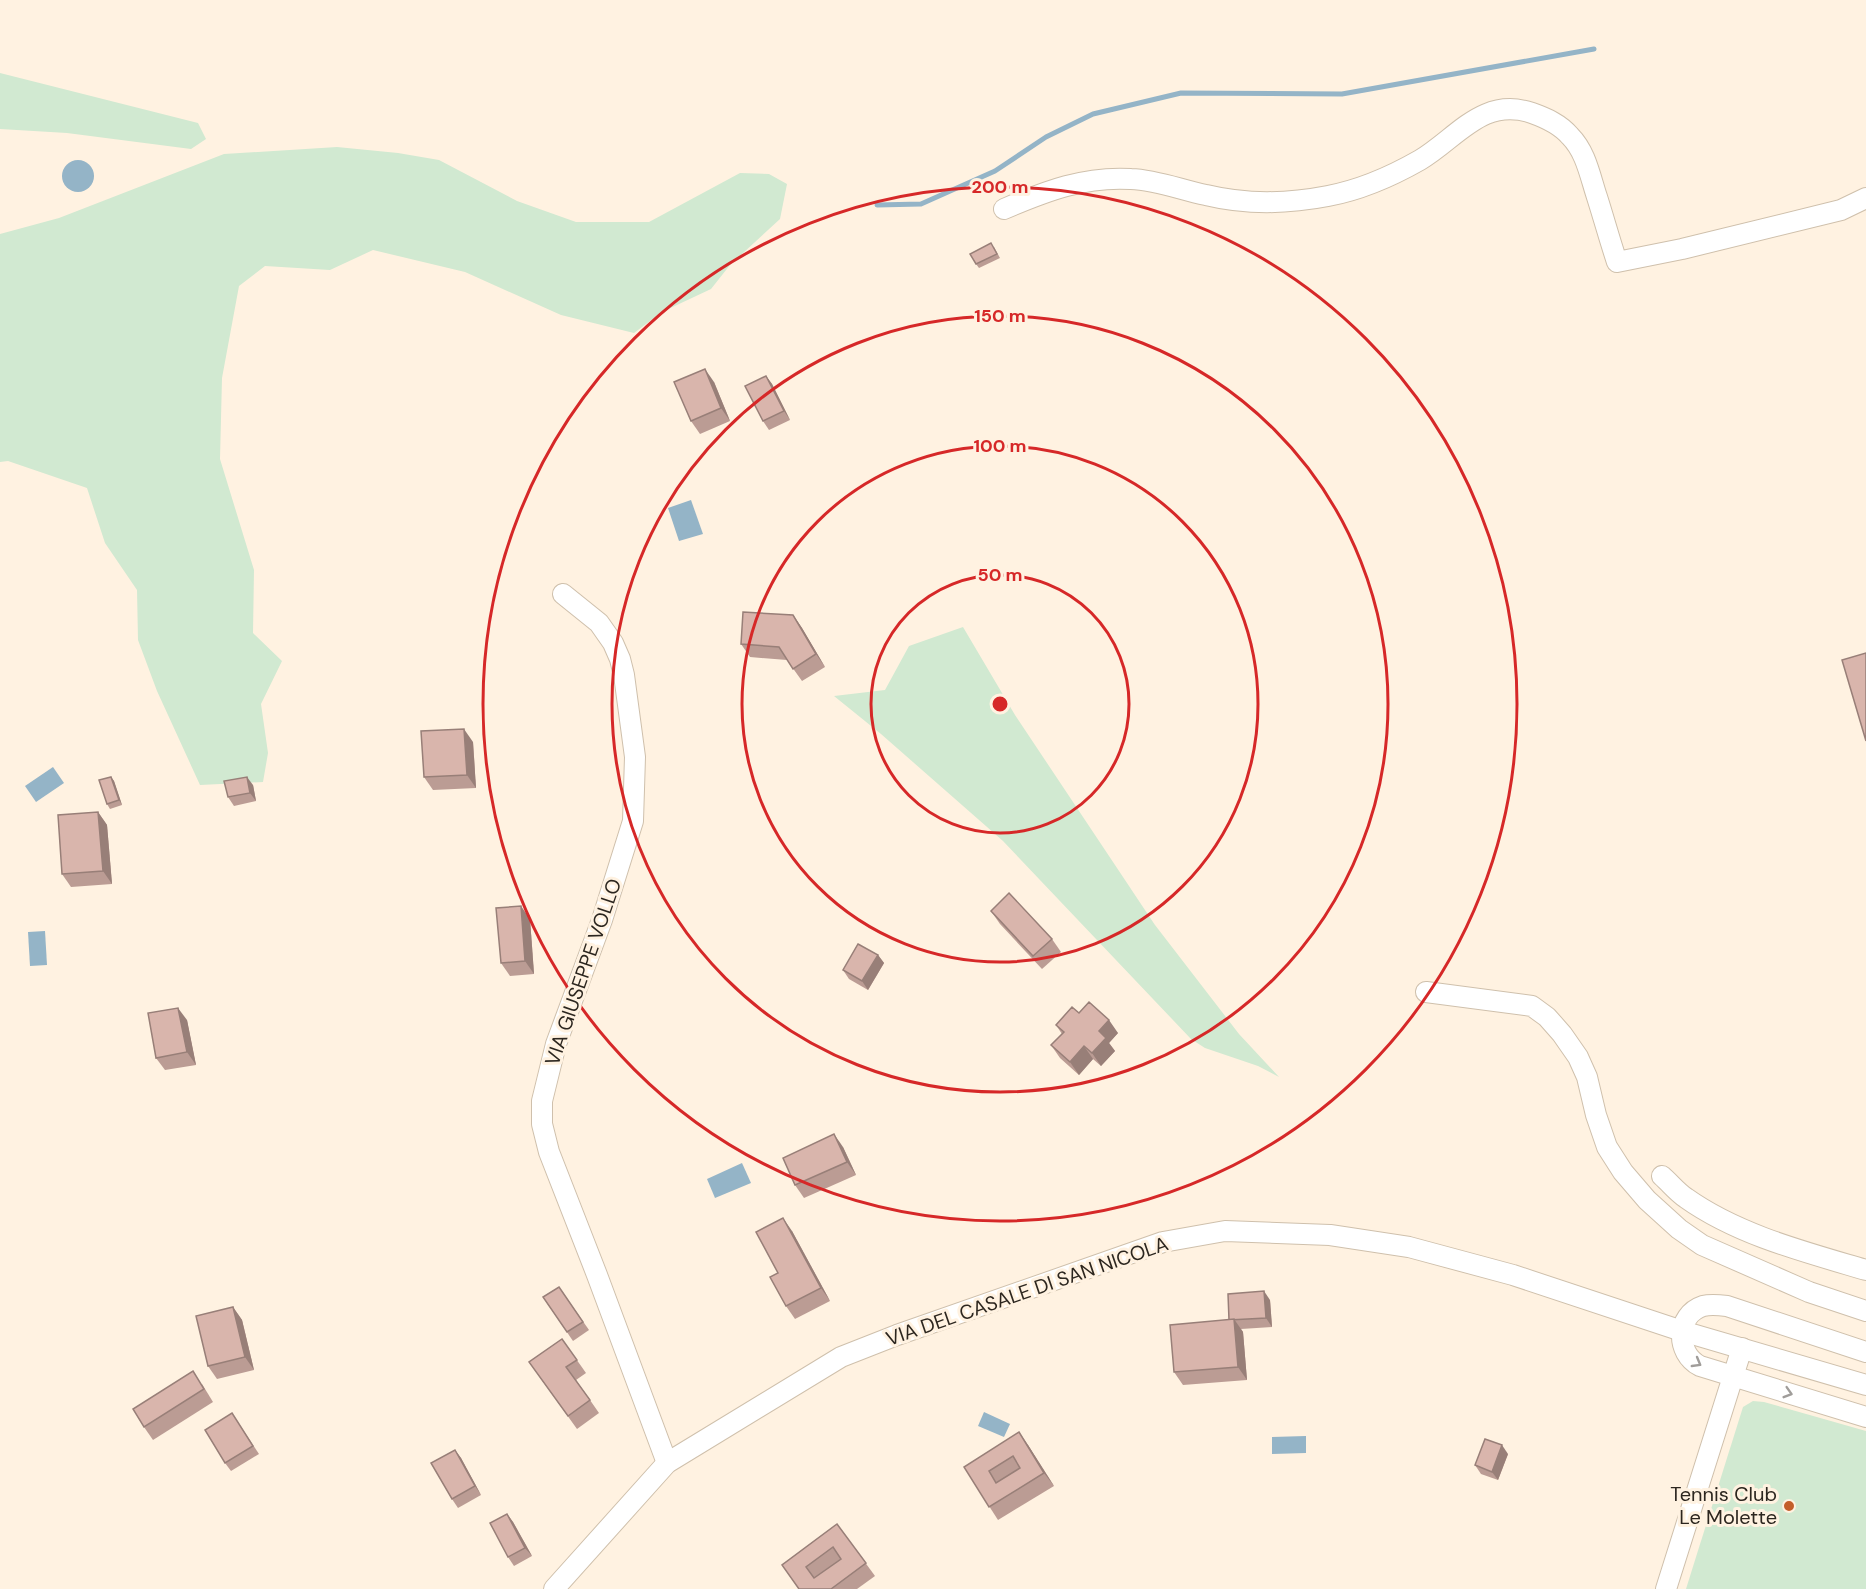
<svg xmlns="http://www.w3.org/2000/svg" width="1866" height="1589" viewBox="0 0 1866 1589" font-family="'DM Sans',sans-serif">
  <rect width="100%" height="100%" fill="#fff2e1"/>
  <!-- green -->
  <g fill="#d1e9d1">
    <path d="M 0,73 L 198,123 L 206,139 L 191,149 L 67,133 L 0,129 Z"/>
    <path d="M 337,147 L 398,153 L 439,160 L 517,201 L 576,222 L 649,222 L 740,173 L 769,174 L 787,184 L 780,219 L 730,265 L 711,289 L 662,312 L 634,333 L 561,315 L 465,272 L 373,250 L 330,270 L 265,266 L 239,286 L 222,378 L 220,459 L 254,570 L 253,633 L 282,661 L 261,704 L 268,753 L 263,782 L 200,785 L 157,691 L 138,640 L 137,590 L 105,543 L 87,488 L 8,461 L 0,462 L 0,234 L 59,218 L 224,154 Z"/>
    <path d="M 963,627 L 1015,715 L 1155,925 L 1239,1034 L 1279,1077 L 1258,1066 L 1205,1048 L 1191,1039 L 1003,841 L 881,734 L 834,696 L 885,690 L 909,646 Z"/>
    <path d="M 1753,1401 L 1764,1402 L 1866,1431 L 1866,1589 L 1686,1589 L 1743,1407 Z"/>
  </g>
  <!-- water -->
  <g fill="#94b4c7">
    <circle cx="78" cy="176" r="16"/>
    <path d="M 691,500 L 703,534 L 679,541 L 668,508 Z"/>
    <path d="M 53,767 L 64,783 L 36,802 L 25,786 Z"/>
    <path d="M 45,931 L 47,965 L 30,966 L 28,932 Z"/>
    <path d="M 742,1163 L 751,1183 L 715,1198 L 707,1179 Z"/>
    <path d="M 984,1412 L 1010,1424 L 1004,1437 L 978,1426 Z"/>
    <path d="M 1306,1436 L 1306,1453 L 1272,1454 L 1272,1437 Z"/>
  </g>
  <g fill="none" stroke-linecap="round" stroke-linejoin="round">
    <!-- stream -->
    <path stroke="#94b4c7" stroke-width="5" d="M 877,205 L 921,204 L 995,171 L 1046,137 L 1093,114 L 1181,93 L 1342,94 L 1594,49"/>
    <defs>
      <g id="minor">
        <path d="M 1004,209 C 1046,191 1085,176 1131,179 C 1157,180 1181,190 1206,195 C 1247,205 1287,204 1328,196 C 1360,190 1392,176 1420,160 C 1457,138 1483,96 1532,113 C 1546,118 1560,124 1570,136 C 1586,152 1590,176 1597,197 C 1604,219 1610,241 1617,262 L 1682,249 L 1841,210 L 1866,198"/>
        <path d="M 563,594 L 599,623 L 613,643 L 620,659 L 624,675 L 635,757 L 633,821 L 602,920 L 556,1044 L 542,1101 L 542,1124 L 549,1152 L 597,1275 L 667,1463"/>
        <path d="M 1426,992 L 1532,1006 L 1547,1017 L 1562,1034 L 1578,1057 L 1587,1077 L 1596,1115 L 1607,1147 L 1623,1172 L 1647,1200 L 1679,1229 L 1702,1245 L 1809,1292 L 1866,1311"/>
        <path d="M 1662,1176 C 1670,1183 1677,1192 1686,1198 C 1738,1235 1805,1252 1866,1270"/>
        <path d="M 1866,1352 L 1727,1306 C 1719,1305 1711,1304 1703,1306 C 1676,1315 1675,1353 1700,1366 L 1866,1417"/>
        <path d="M 554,1589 L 667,1463 L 841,1357 L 897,1335 L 1163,1242 L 1225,1231 L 1330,1235 L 1409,1247 L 1513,1275 L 1682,1331 L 1866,1385"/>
        <path d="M 1666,1589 L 1742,1348"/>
      </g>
    </defs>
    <!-- minor casing -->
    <use href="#minor" stroke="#cfc0ac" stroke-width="22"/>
    <!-- minor -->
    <use href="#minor" stroke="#fff" stroke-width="20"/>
  </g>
  <!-- wall -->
  <g fill="#bb9c94">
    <path d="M 994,247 L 1000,258 L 979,268 L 976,264 Z"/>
    <path d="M 766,376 L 772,384 L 790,420 L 769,430 L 763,421 Z"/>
    <path d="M 714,382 L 730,421 L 700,434 L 691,421 Z"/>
    <path d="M 793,615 L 802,628 L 825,667 L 802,681 L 787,660 L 750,657 L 741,644 Z"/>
    <path d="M 473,742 L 476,788 L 433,790 L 424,777 Z"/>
    <path d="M 111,777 L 114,781 L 122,805 L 110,809 L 107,804 Z"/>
    <path d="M 253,785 L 256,801 L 234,806 L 228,797 Z"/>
    <path d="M 98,812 L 107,825 L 112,884 L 71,887 L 62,874 Z"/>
    <path d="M 991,911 L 1052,939 L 1061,952 L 1042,969 L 1000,924 Z"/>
    <path d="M 530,919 L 534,974 L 510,976 L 501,963 Z"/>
    <path d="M 878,955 L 884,963 L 868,990 L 849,979 L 843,970 Z"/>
    <path d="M 1079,1013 L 1118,1033 L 1109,1043 L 1115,1051 L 1101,1066 L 1093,1059 L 1079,1075 L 1060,1058 L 1051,1045 L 1062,1034 L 1056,1025 Z"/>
    <path d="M 187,1020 L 196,1065 L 165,1070 L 156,1058 Z"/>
    <path d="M 843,1147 L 856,1175 L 804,1198 L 795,1185 Z"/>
    <path d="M 792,1231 L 830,1301 L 795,1319 L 786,1306 L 778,1273 Z"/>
    <path d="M 559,1287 L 589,1330 L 573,1341 L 543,1297 Z"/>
    <path d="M 1270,1300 L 1272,1327 L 1241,1329 L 1243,1332 L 1247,1380 L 1183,1385 L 1174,1372 L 1229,1320 Z"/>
    <path d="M 233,1307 L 242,1320 L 254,1370 L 217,1379 L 208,1366 Z"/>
    <path d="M 562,1339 L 586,1373 L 576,1380 L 599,1413 L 577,1429 L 529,1362 Z"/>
    <path d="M 202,1384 L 213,1402 L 153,1440 L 144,1427 Z"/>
    <path d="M 238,1422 L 259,1454 L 231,1471 L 225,1463 Z"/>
    <path d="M 1028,1445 L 1054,1486 L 998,1520 L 964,1467 Z"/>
    <path d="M 455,1450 L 461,1458 L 481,1495 L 458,1508 L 452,1499 Z"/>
    <path d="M 1508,1454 L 1498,1480 L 1481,1474 L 1475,1465 Z"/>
    <path d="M 507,1514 L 513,1522 L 532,1556 L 514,1566 L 508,1557 Z"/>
    <path d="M 837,1524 L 875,1576 L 857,1589 L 799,1589 L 782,1565 Z"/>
  </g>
  <!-- shaded-wall -->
  <g fill="#987f78">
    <path d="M 705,369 L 714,382 L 730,421 L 721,408 Z"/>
    <path d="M 766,376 L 772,384 L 790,420 L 784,411 Z"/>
    <path d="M 793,615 L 802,628 L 825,667 L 816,654 Z"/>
    <path d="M 464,729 L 473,742 L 476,788 L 467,775 Z"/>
    <path d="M 111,777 L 114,781 L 122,805 L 119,800 Z"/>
    <path d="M 247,777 L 253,785 L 256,801 L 250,793 Z"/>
    <path d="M 98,812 L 107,825 L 112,884 L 103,871 Z"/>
    <path d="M 521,906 L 530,919 L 534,974 L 525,961 Z"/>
    <path d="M 878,955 L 884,963 L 868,990 L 862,981 Z"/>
    <path d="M 178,1008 L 187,1020 L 196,1065 L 187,1052 Z"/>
    <path d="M 1109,1020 L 1118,1033 L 1109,1043 L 1115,1051 L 1101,1066 L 1092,1053 L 1099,1031 Z"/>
    <path d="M 1084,1046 L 1093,1059 L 1079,1075 L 1070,1062 Z"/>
    <path d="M 834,1134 L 843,1147 L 856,1175 L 847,1162 Z"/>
    <path d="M 783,1218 L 792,1231 L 830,1301 L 821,1288 Z"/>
    <path d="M 1264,1291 L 1270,1300 L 1272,1327 L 1266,1318 Z"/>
    <path d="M 233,1307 L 242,1320 L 254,1370 L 245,1357 Z"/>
    <path d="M 1234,1319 L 1243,1332 L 1247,1380 L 1238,1367 Z"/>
    <path d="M 1019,1432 L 1028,1445 L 1054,1486 L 1044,1473 Z"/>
    <path d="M 1502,1445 L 1508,1454 L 1498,1480 L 1492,1472 Z"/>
    <path d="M 455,1450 L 461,1458 L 481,1495 L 475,1486 Z"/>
    <path d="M 507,1514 L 513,1522 L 532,1556 L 525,1548 Z"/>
  </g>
  <!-- building -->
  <g fill="#d9b5ac" stroke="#987f78" stroke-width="1.5" fill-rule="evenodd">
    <path d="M 991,243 L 997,254 L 976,264 L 970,254 Z"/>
    <path d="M 705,369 L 721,408 L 691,421 L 674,382 Z"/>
    <path d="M 766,376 L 784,411 L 763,421 L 745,386 Z"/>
    <path d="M 743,612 L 793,615 L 816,654 L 793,669 L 779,647 L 741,644 Z"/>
    <path d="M 1866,653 L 1866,741 L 1842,660 Z"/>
    <path d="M 464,729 L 467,775 L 424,777 L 421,731 Z"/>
    <path d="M 111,777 L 119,800 L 107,804 L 99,780 Z"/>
    <path d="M 247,777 L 250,793 L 228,797 L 224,781 Z"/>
    <path d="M 98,812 L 103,871 L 62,874 L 58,815 Z"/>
    <path d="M 1009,893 L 1052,939 L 1033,956 L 991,911 Z"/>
    <path d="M 521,906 L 525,961 L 501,963 L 496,908 Z"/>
    <path d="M 858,944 L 878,955 L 862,981 L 843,970 Z"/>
    <path d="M 1089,1002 L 1109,1020 L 1099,1031 L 1106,1038 L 1092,1053 L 1084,1046 L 1070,1062 L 1051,1045 L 1064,1032 L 1056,1025 L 1072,1007 L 1079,1013 Z"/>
    <path d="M 178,1008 L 187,1052 L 156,1058 L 148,1013 Z"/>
    <path d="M 834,1134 L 847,1162 L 795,1185 L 783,1158 Z"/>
    <path d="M 783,1218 L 821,1288 L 786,1306 L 770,1277 L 778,1273 L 756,1232 Z"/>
    <path d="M 559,1287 L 583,1322 L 567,1332 L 543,1297 Z"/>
    <path d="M 1264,1291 L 1266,1318 L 1229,1320 L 1228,1294 Z"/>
    <path d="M 233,1307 L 245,1357 L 208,1366 L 196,1316 Z"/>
    <path d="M 1234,1319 L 1238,1367 L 1174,1372 L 1170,1325 Z"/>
    <path d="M 562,1339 L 577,1360 L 566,1367 L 590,1400 L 568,1416 L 529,1362 Z"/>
    <path d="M 193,1371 L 204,1389 L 144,1427 L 133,1409 Z"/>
    <path d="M 232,1413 L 253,1446 L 225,1463 L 205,1430 Z"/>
    <path d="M 1019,1432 L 1044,1473 L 989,1507 L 964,1467 ZM 1013,1456 L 1020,1468 L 996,1483 L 989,1471 Z"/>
    <path d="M 1485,1439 L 1502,1445 L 1492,1472 L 1475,1465 Z"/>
    <path d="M 455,1450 L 475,1486 L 452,1499 L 431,1463 Z"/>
    <path d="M 507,1514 L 525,1548 L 508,1557 L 490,1523 Z"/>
    <path d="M 837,1524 L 866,1563 L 831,1589 L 799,1589 L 782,1565 ZM 833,1547 L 841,1559 L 814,1578 L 806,1567 Z"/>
  </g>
  <!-- one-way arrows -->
  <defs><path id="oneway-chevron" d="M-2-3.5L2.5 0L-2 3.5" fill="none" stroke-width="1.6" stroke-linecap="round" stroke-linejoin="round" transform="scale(1.5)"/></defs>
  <g stroke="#a09d9a">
    <use href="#oneway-chevron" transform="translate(1697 1363) rotate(30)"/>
    <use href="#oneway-chevron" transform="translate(1788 1393) rotate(17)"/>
  </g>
  <!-- distance rings -->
  <g fill="none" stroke="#d62828" stroke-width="3">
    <circle cx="1000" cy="704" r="129"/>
    <circle cx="1000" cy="704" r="258"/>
    <circle cx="1000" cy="704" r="388"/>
    <circle cx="1000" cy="704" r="517"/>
  </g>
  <!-- markers -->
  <circle fill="#c35f2a" stroke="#fff2e1" stroke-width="2" cx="1789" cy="1506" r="6"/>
  <g text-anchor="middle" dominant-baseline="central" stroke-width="6" stroke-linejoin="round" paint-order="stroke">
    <!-- street labels -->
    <g font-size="20" fill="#2c261f" stroke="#fff2e1">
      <text transform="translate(583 972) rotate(-71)">VIA GIUSEPPE VOLLO</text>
      <text transform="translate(1027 1291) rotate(-19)">VIA DEL CASALE DI SAN NICOLA</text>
    </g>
    <!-- poi labels -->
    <g font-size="20" fill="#2c261f" stroke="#fff2e1" text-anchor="end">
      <text x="1777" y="1494">Tennis Club<tspan x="1777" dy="23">Le Molette</tspan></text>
    </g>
  </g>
  <circle cx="1000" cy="704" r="9" fill="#d62828" stroke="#fff2e1" stroke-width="3"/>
  <g font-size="18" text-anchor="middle" font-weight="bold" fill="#d62828" stroke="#fff2e1" stroke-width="6" stroke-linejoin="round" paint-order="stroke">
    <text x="1000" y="193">200 m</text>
    <text x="1000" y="322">150 m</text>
    <text x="1000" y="452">100 m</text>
    <text x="1000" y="581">50 m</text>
  </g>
</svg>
